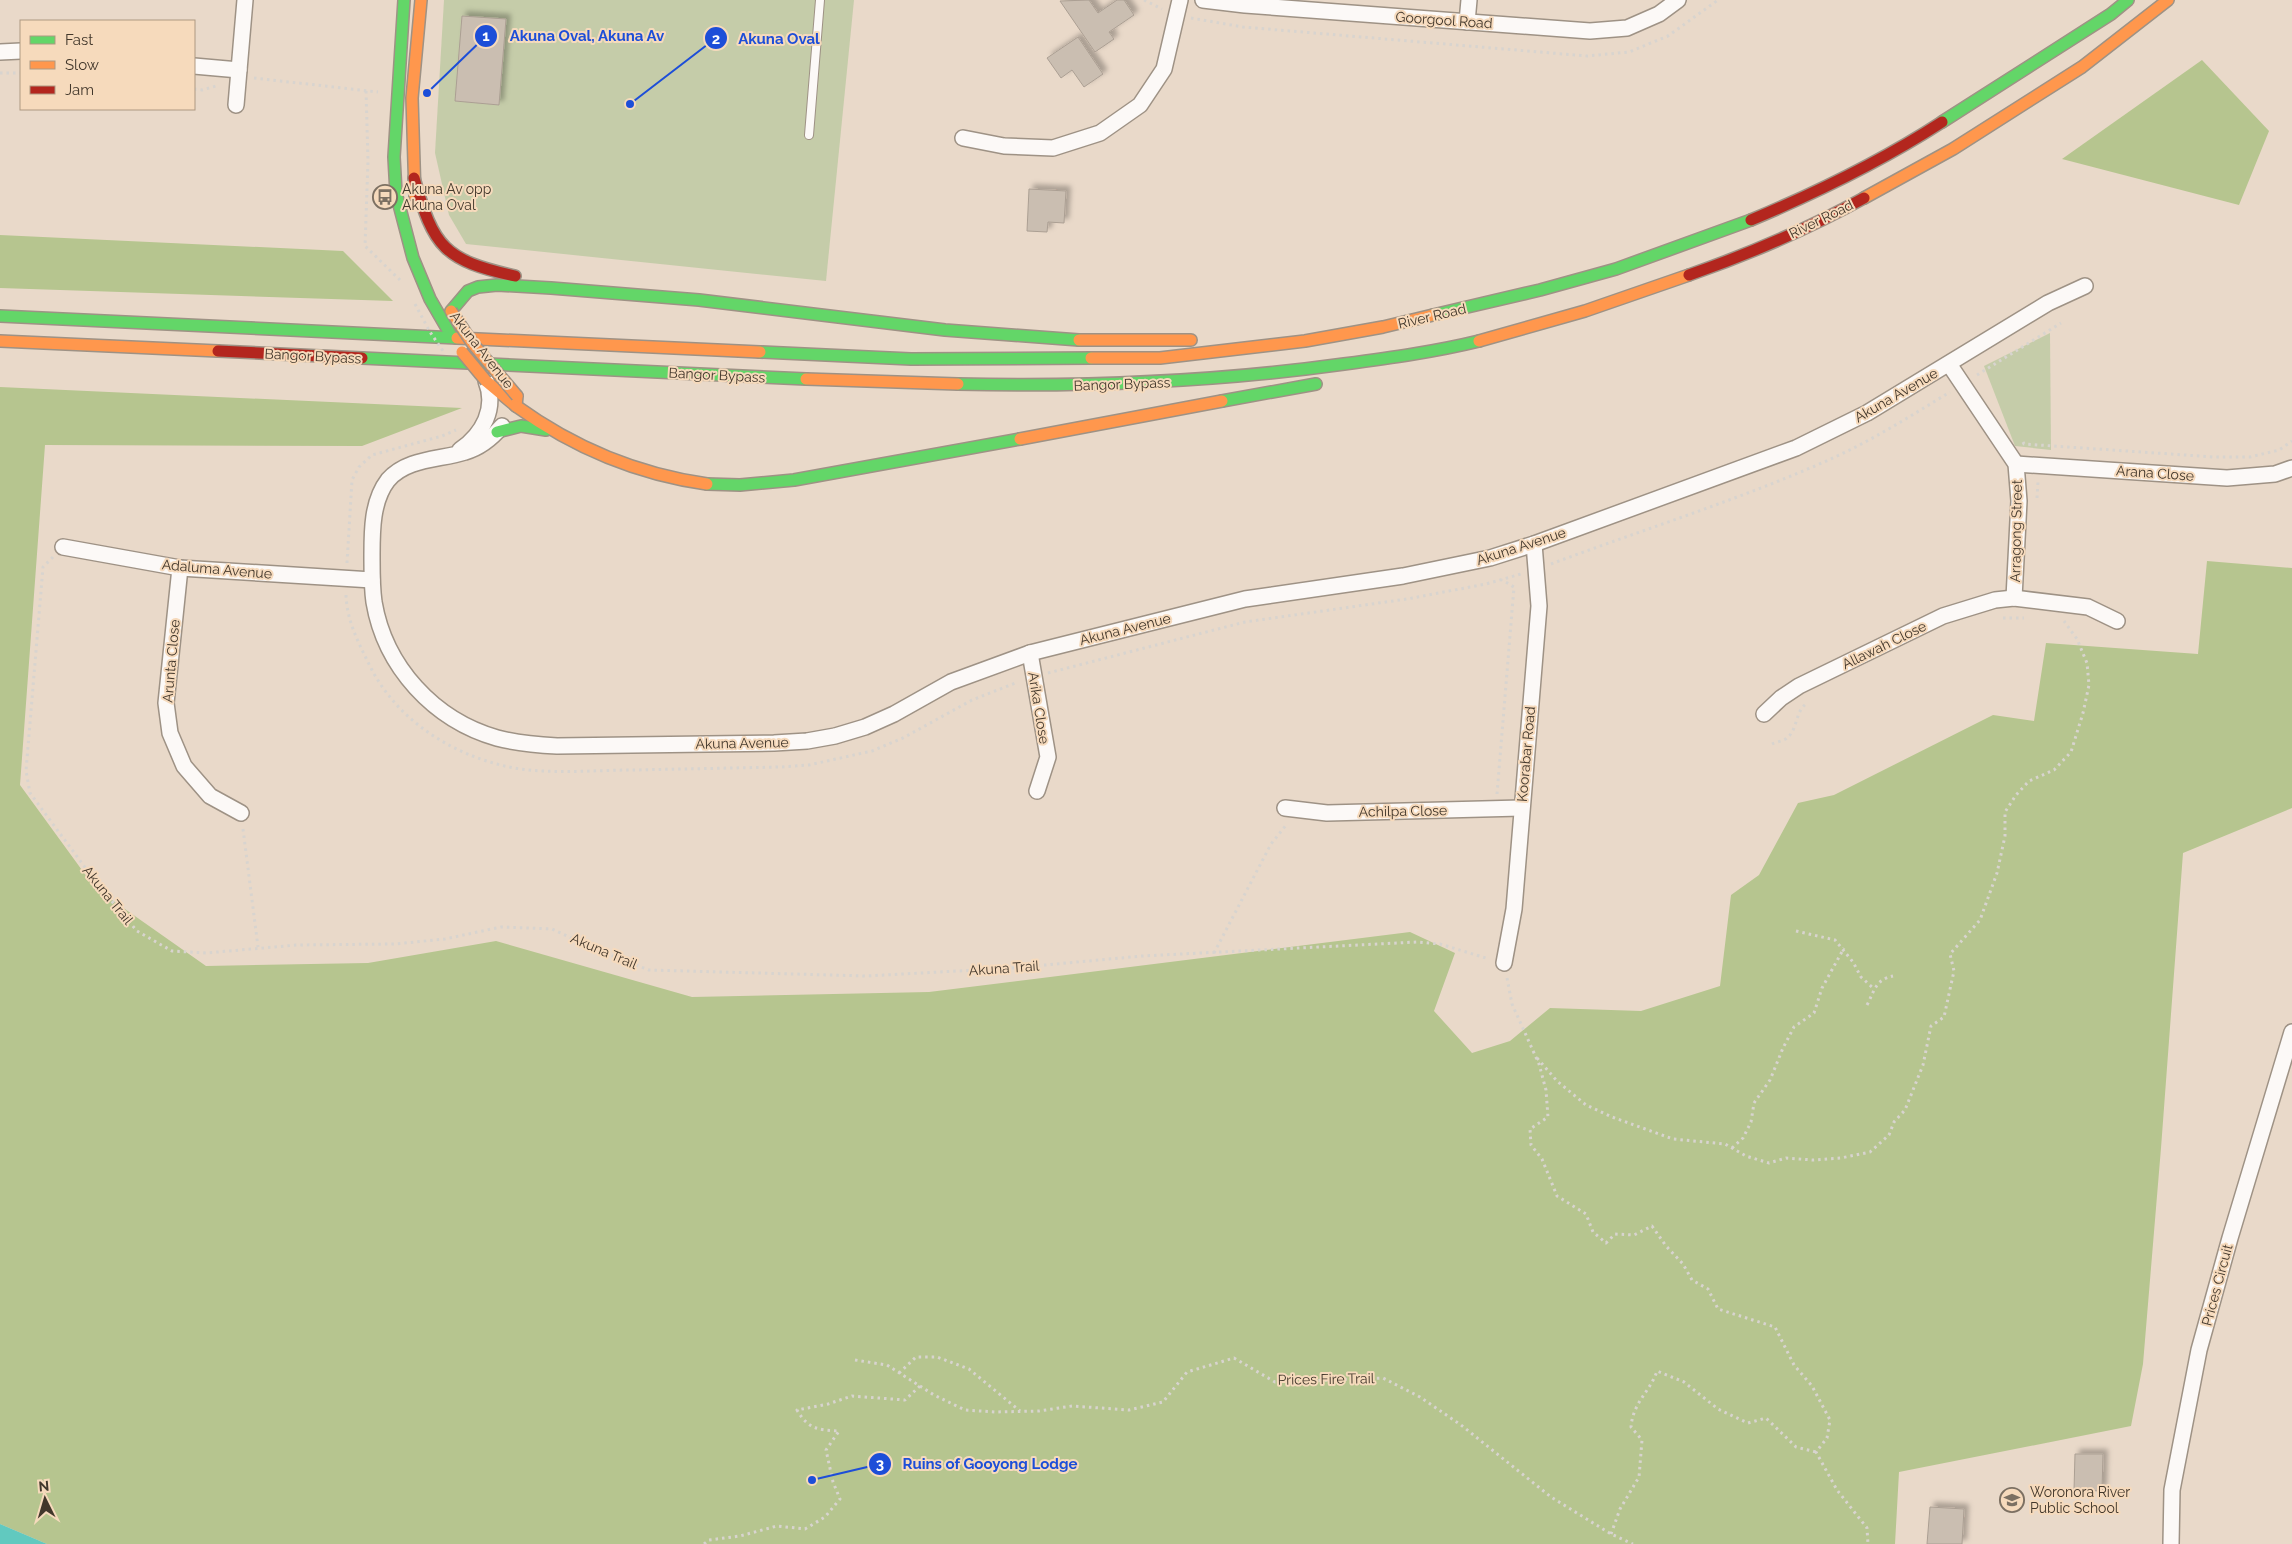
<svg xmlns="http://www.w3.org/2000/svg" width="2292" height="1544" viewBox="0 0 2292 1544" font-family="Raleway,sans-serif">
  <defs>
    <filter id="shadow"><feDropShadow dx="4.5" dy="-4.5" stdDeviation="2.5" flood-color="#0004"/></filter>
  </defs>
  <rect width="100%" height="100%" fill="#e9d9c9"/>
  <!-- green -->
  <g fill="#c5cca9">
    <path d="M 444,0 L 854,0 L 826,281 L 466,244 L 449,215 L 435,153 Z"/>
    <path d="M 2050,333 L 2051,450 L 2015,446 L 1984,366 Z"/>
  </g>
  <!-- forest -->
  <g fill="#b6c58f">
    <path d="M 2202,60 L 2269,131 L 2239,205 L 2062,159 Z"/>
    <path d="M 0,235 L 343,251 L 393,301 L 0,288 Z"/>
    <path d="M 0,387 L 462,408 L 362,446 L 45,445 L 20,785 L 95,888 L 206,966 L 368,963 L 496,941 L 692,997 L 929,992 L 1410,932 L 1455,953 L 1434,1011 L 1472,1053 L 1510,1041 L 1550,1008 L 1641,1011 L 1720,986 L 1731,895 L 1759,875 L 1798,803 L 1834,795 L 1993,715 L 2034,721 L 2046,643 L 2198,654 L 2207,561 L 2292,568 L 2292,808 L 2183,853 L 2161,1148 L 2143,1364 L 2131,1426 L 1899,1472 L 1895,1544 L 47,1544 L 0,1524 Z"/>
  </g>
  <!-- water -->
  <path fill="#61c9bf" d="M 0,1524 L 47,1544 L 0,1544 Z"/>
  <!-- building -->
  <g fill="#cabeb1" stroke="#ab9f93" filter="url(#shadow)">
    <path d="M 1089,0 L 1098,13 L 1117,0 L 1124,0 L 1134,15 L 1109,32 L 1114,39 L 1095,52 L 1060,1 Z"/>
    <path d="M 462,16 L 506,19 L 499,105 L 455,101 Z"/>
    <path d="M 1078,37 L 1103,74 L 1084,87 L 1072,70 L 1061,78 L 1047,58 Z"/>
    <path d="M 1029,189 L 1066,191 L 1064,223 L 1048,222 L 1047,232 L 1027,231 Z"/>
    <path d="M 2075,1454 L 2103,1454 L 2102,1491 L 2074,1490 Z"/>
    <path d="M 1930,1507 L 1964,1509 L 1962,1544 L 1927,1544 Z"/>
  </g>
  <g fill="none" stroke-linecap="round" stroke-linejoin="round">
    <defs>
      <path id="lane" d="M 809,135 L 820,0"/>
      <g id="street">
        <path d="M 1203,0 L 1245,5 L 1590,31 L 1627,28 L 1659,14 L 1678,0"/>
        <path d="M 1467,22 L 1469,0"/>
        <path d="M 0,52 L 21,51"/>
        <path d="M 194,66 L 239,70"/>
        <path d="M 236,105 L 245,0"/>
        <path d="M 963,138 L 1004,146 L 1053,148 L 1100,133 L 1140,105 L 1164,69 L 1180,0"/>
        <path d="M 1949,364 L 2016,464 L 2019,501 L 2014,598"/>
        <path d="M 502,426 C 492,438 479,448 465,452 C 440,460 407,458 388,480 C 371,502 372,534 372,560 C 372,574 372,588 374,602 C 385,667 434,720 497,738 C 516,743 537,745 557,746 L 774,743 L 807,741 L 835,736 L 865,727 L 894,714 L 951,682 L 1030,653 L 1245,599 L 1403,576 L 1490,558 L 1534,544 L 1796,448 L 1867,413 L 2048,303 L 2085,286"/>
        <path d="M 460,450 C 483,434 497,408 486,381"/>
        <path d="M 2016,464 L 2227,478 L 2275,474 L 2292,468"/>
        <path d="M 63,547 L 180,568 L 372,580"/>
        <path d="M 180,568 L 166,703 L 170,733 L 184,766 L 210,796 L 241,813"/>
        <path d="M 1030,653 L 1048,757 L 1037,791"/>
        <path d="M 1764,714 L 1781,698 L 1799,686 L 1943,616 L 1995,600 L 2014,598 L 2088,607 L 2117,621"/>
        <path d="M 1285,808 L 1327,813 L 1521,808"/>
        <path d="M 1504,963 L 1514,909 L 1539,606 L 1534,544"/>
        <path d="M 2171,1544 L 2172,1490 L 2199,1350 L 2230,1238 L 2292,1032"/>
      </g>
      <g id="fast">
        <path d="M 404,0 L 394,157 L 396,193 L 413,258 L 430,299 L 452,337"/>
        <path d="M 1942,122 L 2111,14 L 2128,0"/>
        <path d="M 451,311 L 468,291 L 478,287 L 497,285 L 551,288 L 699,300 L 945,330 L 1079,340"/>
        <path d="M 1433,315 L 1540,290 L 1616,269 L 1751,220"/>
        <path d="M 0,316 L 457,338"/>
        <path d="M 760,352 L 911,359 L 1091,358"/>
        <path d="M 362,358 L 806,379"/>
        <path d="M 958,384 C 1089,387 1214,382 1344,364 C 1389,358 1434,352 1479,341"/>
        <path d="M 1222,401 L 1316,384"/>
        <path d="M 497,432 L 521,426 L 546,430"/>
        <path d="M 707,484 L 740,485 L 794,480 L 1020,439"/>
      </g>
      <g id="slow">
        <path d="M 415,196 L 412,98 L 421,0"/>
        <path d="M 1864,198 L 1953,149 L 2082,67 L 2168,0"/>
        <path d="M 457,338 L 760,352"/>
        <path d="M 1079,340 L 1191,340"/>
        <path d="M 0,341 L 218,351"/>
        <path d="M 1479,341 L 1585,311 L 1689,275"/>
        <path d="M 1091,358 L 1160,358 L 1305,341 L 1383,327 L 1433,315"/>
        <path d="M 806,379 L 958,384"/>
        <path d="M 486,381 L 516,406 L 517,396"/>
        <path d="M 516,406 C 574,448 636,474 707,484"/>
        <path d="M 1020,439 L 1222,401"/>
      </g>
      <g id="jam">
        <path d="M 414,178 C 434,248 444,260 515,276"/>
        <path d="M 1751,220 C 1813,194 1885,159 1942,122"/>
        <path d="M 1689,275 C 1749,254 1808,229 1864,198"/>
        <path d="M 218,351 L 362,358"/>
      </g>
    </defs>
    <!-- lane casing -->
    <use href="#lane" stroke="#9e9285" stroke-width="10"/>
    <!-- street casing -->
    <use href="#street" stroke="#9e9285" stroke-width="18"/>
    <!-- fast casing -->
    <use href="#fast" stroke="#9e9285" stroke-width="14"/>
    <!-- slow casing -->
    <use href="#slow" stroke="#9e9285" stroke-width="14"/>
    <!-- jam casing -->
    <use href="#jam" stroke="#9e9285" stroke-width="14"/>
    <!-- path -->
    <g stroke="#d8d4cf" stroke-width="3" stroke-dasharray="2.5 4" stroke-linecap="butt">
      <path d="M 1144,0 L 1162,9"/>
      <path d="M 1191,18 L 1243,27 L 1587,56 L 1629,52 L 1668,36 L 1718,0"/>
      <path d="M 0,73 L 21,73"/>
      <path d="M 254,78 L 378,92"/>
      <path d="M 194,89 L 202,90 L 216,86"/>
      <path d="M 366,91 L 368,161 L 365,246 L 400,280"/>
      <path d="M 1977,375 L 2061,323"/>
      <path d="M 2023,442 L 2024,444 L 2214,457 L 2250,457 L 2279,450 L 2292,441"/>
      <path d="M 2037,498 L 2038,482"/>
      <path d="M 53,557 L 43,567 L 26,771 L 30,793 L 98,885 L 137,931 L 172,951 L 206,953 L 297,945 L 395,944 L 445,939 L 501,927 L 552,929 L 597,950 L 649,970 L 866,976 L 1013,968 L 1142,956 L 1417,942 L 1440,944 L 1489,959"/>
      <path d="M 347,563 L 352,480 L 359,467 L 372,455 L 442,436 L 456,430"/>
      <path d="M 1551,564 C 1642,530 1735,501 1824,462 C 1868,443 1909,417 1950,392"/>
      <path d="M 346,595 C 347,620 357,640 368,662 C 394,718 449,754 509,767 C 548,775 593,770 633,770 C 683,769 732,768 781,767 L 809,765 L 872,751 L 903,738 L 972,700 L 1018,682"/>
      <path d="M 2003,618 L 2024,618"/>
      <path d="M 1048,673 L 1245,622 L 1407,599 L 1486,584 L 1521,574"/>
      <path d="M 1772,744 C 1776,742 1784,741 1787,738 C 1798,729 1795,712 1806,704"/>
      <path d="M 1497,794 L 1514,587 L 1502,580"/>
      <path d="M 243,829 L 258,947"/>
      <path d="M 1796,931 L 1835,940 L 1853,962 L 1861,977 L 1873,988"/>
      <path d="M 1214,953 L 1271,844 L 1287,824"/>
      <path d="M 1507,978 L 1512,1004 L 1539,1064 L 1546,1090 L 1548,1117 L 1530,1129 L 1531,1145 L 1542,1159 L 1557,1196 L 1586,1214 L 1593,1232 L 1606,1243 L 1615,1234 L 1634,1235 L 1652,1226 L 1666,1246 L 1683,1264 L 1692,1280 L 1708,1289 L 1718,1309 L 1775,1327 L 1794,1365 L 1812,1386 L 1830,1420 L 1827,1438 L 1816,1452 L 1837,1490 L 1867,1528 L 1868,1544"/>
      <path d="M 1867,1005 C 1875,990 1875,980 1893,976"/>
      <path d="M 1537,1058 L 1557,1081 L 1586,1105 L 1612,1117 L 1673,1139 L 1725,1144 L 1746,1156 L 1769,1163 L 1786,1158 L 1813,1160 L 1841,1158 L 1870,1152 L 1889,1135 L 1894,1122 L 1905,1110 L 1923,1065 L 1931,1026 L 1944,1017 L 1954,971 L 1950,954 L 1980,920 L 1997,873 L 2005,836 L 2005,812 L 2016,795 L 2029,781 L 2054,770 L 2071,752 L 2083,713 L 2089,685 L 2087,663 L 2077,639 L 2064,621"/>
      <path d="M 1732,1148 L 1743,1138 L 1751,1122 L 1754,1103 L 1770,1080 L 1783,1048 L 1794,1027 L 1814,1013 L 1822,988 L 1844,948"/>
      <path d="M 855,1360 L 887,1365 L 934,1395 L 965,1410 L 995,1412 L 1039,1411 L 1072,1406 L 1129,1410 L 1163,1402 L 1187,1372 L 1234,1358 L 1275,1382 L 1383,1378 L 1420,1397 L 1461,1425 L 1551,1497 L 1611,1534 L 1633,1544"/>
      <path d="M 899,1373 L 916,1357 L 937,1357 L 969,1369 L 1020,1411"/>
      <path d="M 1611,1534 L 1620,1509 L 1639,1477 L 1642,1440 L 1631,1427 C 1633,1402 1650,1392 1657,1371 L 1684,1382 L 1718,1409 L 1748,1423 L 1766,1418 L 1796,1447 L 1816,1452"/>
      <path d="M 704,1544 L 709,1540 L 740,1536 L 777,1526 L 805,1529 L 825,1517 L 840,1499 L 833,1482 L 826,1450 L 839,1431 C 818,1430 808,1429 797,1410 L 828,1404 L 852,1396 L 905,1400 L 920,1386"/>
    </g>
    <!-- lane -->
    <use href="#lane" stroke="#fcf9f7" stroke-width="8"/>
    <!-- street -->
    <use href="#street" stroke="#fcf9f7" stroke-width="15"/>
    <!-- fast -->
    <use href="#fast" stroke="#63d668" stroke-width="11"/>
    <!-- slow -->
    <use href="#slow" stroke="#ff974d" stroke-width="11"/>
    <!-- jam -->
    <use href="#jam" stroke="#b3261e" stroke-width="11"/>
    <defs>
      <g id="slow-bridge">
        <path d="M 451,311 L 473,344 L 517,396"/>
        <path d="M 462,352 L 486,381"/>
      </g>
    </defs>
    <!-- slow-bridge casing -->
    <use href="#slow-bridge" stroke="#9e9285" stroke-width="14" stroke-linecap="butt"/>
    <!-- path-bridge -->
    <path stroke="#d8d4cf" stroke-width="3" stroke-dasharray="2.5 4" stroke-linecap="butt" d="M 415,304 L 430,332 L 443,351"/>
    <!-- slow-bridge -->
    <use href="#slow-bridge" stroke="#ff974d" stroke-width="11"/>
  </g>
  <!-- icons -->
  <defs>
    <symbol id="bus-ring" viewBox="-11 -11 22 22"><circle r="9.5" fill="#f6dabc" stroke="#7c7062" stroke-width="1.5"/><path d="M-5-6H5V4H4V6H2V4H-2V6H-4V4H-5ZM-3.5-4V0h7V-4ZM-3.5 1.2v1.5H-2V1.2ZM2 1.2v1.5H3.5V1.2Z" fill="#7c7062"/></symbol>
    <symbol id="school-ring" viewBox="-11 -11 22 22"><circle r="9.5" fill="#f6dabc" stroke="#7c7062" stroke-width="1.5"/><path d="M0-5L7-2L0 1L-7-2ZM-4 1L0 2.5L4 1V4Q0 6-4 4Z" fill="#7c7062"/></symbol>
  </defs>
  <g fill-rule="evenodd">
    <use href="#bus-ring" x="371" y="183" width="28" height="28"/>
    <use href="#school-ring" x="1998" y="1486" width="28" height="28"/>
  </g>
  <g text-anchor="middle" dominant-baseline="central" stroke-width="4" stroke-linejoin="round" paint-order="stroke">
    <!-- street labels -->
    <g font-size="14" fill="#42372b" stroke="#f6dabc">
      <text transform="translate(1444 20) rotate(4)">Goorgool Road</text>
      <text transform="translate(1821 219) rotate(-26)">River Road</text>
      <text transform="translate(1432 316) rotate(-13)">River Road</text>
      <text transform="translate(482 350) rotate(52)">Akuna Avenue</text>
      <text transform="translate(313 356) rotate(3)">Bangor Bypass</text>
      <text transform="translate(717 375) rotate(3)">Bangor Bypass</text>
      <text transform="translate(1122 384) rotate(-2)">Bangor Bypass</text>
      <text transform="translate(1896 395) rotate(-30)">Akuna Avenue</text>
      <text transform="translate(2155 473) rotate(4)">Arana Close</text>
      <text transform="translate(2016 531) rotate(-89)">Arragong Street</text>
      <text transform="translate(1521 546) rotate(-18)">Akuna Avenue</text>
      <text transform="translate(217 569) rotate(5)">Adaluma Avenue</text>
      <text transform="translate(1125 629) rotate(-14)">Akuna Avenue</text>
      <text transform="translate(1884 645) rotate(-26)">Allawah Close</text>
      <text transform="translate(171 661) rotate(-85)">Arunta Close</text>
      <text transform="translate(1039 708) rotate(81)">Arika Close</text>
      <text transform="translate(742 743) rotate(-1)">Akuna Avenue</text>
      <text transform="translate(1526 754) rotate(-85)">Koorabar Road</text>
      <text transform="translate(1403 811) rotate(-1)">Achilpa Close</text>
      <text transform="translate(108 895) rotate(51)">Akuna Trail</text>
      <text transform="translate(604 951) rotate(23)">Akuna Trail</text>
      <text transform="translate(1004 968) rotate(-4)">Akuna Trail</text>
      <text transform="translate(2217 1285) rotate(-75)">Prices Circuit</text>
      <text transform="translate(1326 1379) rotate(-1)">Prices Fire Trail</text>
    </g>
    <!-- poi labels -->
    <g font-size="14" fill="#42372b" stroke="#f6dabc" text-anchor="start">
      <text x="402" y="189">Akuna Av opp<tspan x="402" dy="16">Akuna Oval</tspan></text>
      <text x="2030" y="1492">Woronora River<tspan x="2030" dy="16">Public School</tspan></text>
    </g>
  </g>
  <!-- callouts -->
  <path fill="none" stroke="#1d4ed8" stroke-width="2" d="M427 93L486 36M630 104L716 38M812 1480L880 1464"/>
  <g fill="#1d4ed8" stroke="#f6dabc" stroke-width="2">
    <circle cx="427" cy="93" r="5"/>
    <circle cx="630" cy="104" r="5"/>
    <circle cx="812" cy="1480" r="5"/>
    <circle cx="486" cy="36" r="12"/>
    <circle cx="716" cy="38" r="12"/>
    <circle cx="880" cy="1464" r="12"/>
  </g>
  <g font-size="15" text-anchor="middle" font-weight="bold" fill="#fff">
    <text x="486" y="41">1</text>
    <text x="716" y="44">2</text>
    <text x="880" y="1469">3</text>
  </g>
  <g font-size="15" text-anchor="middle" font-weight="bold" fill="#1d4ed8" stroke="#f6dabc" stroke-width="4" stroke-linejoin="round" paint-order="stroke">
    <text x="587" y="41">Akuna Oval, Akuna Av</text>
    <text x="779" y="44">Akuna Oval</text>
    <text x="990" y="1469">Ruins of Gooyong Lodge</text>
  </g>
  <!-- legend -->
  <rect x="20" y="20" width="175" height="90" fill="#f6dabc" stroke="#ae9982"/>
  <rect x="30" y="36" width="25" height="8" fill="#63d668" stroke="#ae9982"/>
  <text x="65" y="45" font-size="15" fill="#42372b">Fast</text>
  <rect x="30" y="61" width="25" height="8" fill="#ff974d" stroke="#ae9982"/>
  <text x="65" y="70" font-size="15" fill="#42372b">Slow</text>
  <rect x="30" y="86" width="25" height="8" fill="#b3261e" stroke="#ae9982"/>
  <text x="65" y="95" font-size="15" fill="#42372b">Jam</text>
  <!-- north arrow -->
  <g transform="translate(45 1499) rotate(355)" stroke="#f6dabc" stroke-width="4" paint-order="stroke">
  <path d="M0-4L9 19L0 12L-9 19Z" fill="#42372b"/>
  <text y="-8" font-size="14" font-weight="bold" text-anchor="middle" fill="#42372b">N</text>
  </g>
</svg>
